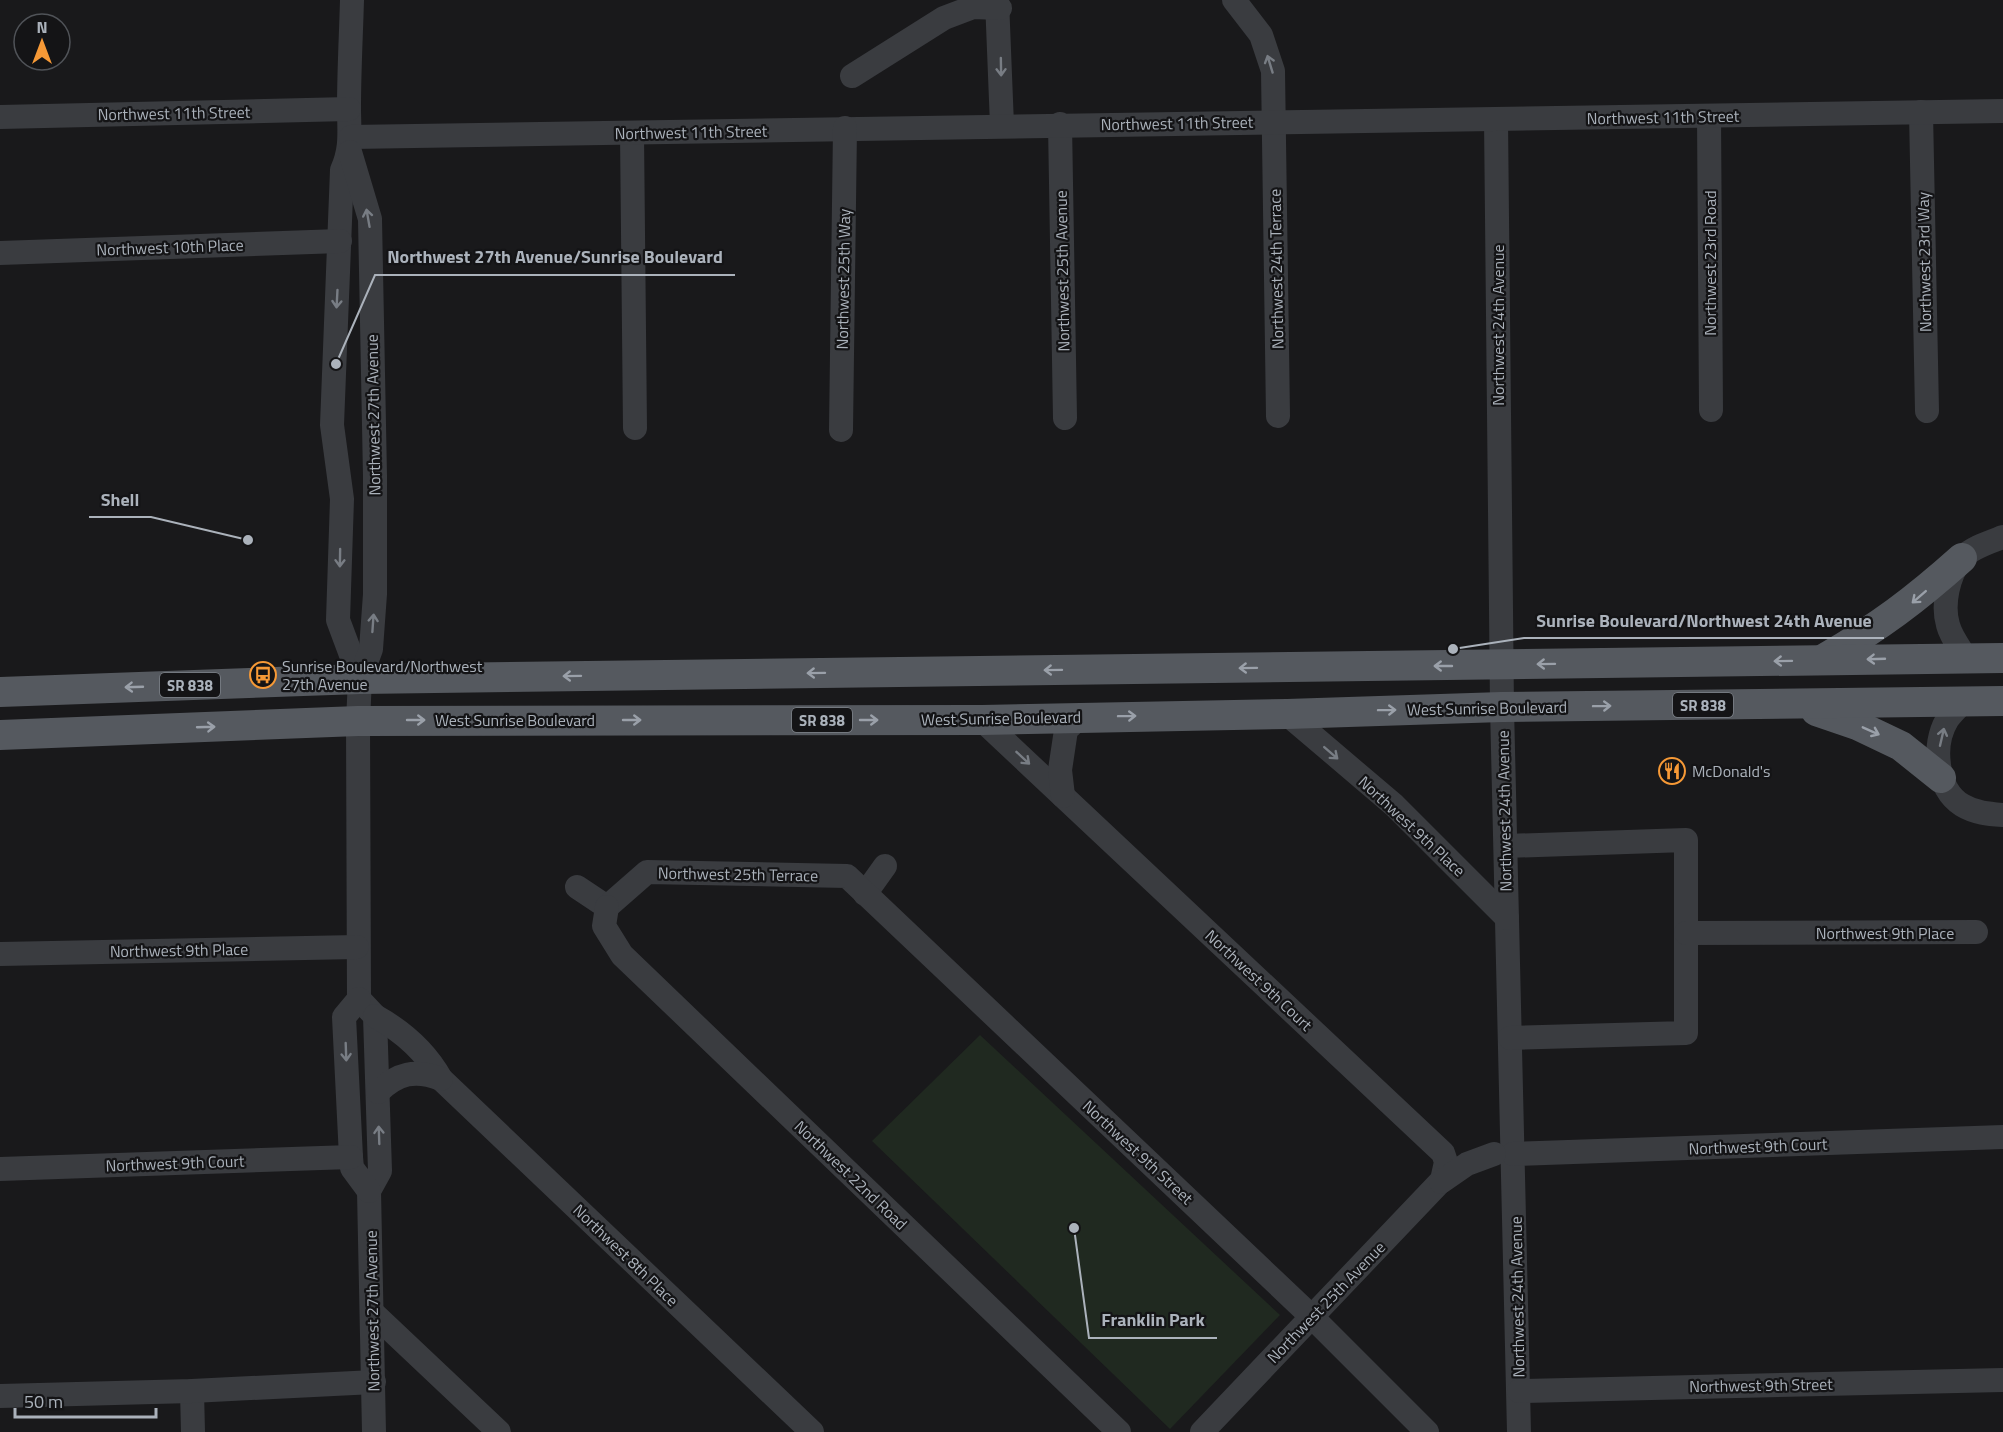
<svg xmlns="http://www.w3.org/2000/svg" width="2003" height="1432" viewBox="0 0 2003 1432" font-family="'Titillium Web',sans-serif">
  <rect width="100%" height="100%" fill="#19191b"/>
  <!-- green -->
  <path fill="#202920" d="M 980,1035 L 1280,1315 L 1170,1429 L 872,1141 Z"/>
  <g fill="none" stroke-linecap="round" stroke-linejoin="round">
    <!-- minor -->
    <g stroke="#3a3c40" stroke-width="24">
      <path d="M 352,0 C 351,36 349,71 349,107 C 349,131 352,148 342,170 L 332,425 L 342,499 L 338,620 L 360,679"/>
      <path d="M 997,0 L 1002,125"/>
      <path d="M 1234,0 L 1261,35 L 1273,71 L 1278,416"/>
      <path d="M 852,76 L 944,18 L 973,7 L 1000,8"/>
      <path d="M 1921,112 L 1927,411"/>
      <path d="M 1709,116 L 1711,410"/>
      <path d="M 0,117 L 349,109"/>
      <path d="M 1496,119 L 1502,707 L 1519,1432"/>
      <path d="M 1060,124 L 1065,418"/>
      <path d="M 632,134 L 635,428"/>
      <path d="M 351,137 L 2003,111"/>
      <path d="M 350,152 L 370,219 L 375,476 L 375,594 L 371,649 L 360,679 L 358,721 L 359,999 L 375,1016 L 380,1171 L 369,1191 L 374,1432"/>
      <path d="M 0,253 L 340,241"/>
      <path d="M 841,430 L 845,128"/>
      <path d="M 1966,658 C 1960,648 1951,637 1948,625 C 1942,605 1948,575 1962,558 C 1971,548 1990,542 2003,537"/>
      <path d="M 1962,702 C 1958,708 1951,714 1947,720 C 1932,745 1936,789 1962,805 C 1975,813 1989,814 2003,815"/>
      <path d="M 1287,714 L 1394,805 L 1507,918"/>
      <path d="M 982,720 L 1443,1153 L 1446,1162 L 1442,1180 L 1202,1432"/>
      <path d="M 1063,796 L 1060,770 L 1066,730 L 1080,717"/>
      <path d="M 1506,846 L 1686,840 L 1686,1033 L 1510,1038"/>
      <path d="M 577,887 L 607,907"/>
      <path d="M 865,894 L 885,866"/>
      <path d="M 607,907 L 647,872 L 847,876 L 1312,1317 L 1427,1432"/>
      <path d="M 607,907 L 604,926 L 622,955 L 1119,1432"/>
      <path d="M 1686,933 L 1976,932"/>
      <path d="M 0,954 L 357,947"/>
      <path d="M 359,999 L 344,1017 L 351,1157 L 352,1168 L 369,1191"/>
      <path d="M 375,1016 C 402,1031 426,1052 441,1079 L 812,1432"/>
      <path d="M 378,1092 C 398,1073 415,1069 441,1079"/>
      <path d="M 1513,1154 L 2003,1137"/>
      <path d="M 0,1169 L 351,1157"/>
      <path d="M 1441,1182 L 1467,1164 L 1494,1154"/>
      <path d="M 373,1313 L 499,1432"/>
      <path d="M 192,1391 L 193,1432"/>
      <path d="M 1519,1391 L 2003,1380"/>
      <path d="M 0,1396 L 192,1391 L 374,1382"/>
    </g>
    <!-- major -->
    <g stroke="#55595f" stroke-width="30">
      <path d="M 1825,658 C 1879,627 1915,600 1962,558"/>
      <path d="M 0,692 L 360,679 L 2003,658"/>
      <path d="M 1816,711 L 1857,725 L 1901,746 L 1941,778"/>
      <path d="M 0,735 L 358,721 L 982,720 L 1287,714 L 1502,707 L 2003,701"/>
    </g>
  </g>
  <!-- one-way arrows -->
  <defs><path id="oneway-shaft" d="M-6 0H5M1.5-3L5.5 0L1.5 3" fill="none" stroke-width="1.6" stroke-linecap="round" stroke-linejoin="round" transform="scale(1.5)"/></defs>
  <g stroke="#787d84">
    <use href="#oneway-shaft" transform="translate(1270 64) rotate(-107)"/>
    <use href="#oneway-shaft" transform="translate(1001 67) rotate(89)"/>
    <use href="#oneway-shaft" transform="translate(368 218) rotate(-100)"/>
    <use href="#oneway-shaft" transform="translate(337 299) rotate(93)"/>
    <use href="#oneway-shaft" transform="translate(340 558) rotate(91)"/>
    <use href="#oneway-shaft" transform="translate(373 623) rotate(-86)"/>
    <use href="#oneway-shaft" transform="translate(1942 737) rotate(-77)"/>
    <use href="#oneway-shaft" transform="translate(1331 753) rotate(41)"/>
    <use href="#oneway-shaft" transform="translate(1023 758) rotate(43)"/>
    <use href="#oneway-shaft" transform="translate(346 1052) rotate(88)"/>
    <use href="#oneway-shaft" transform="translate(379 1135) rotate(-92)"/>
  </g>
  <g stroke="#9aa0a9">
    <use href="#oneway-shaft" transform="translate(1919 597) rotate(139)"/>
    <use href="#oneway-shaft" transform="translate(1876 659) rotate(178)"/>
    <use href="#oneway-shaft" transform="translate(1783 661) rotate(179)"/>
    <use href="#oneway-shaft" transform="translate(1546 664) rotate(179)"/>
    <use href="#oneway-shaft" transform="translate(1443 666) rotate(180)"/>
    <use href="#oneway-shaft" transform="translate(1248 668) rotate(179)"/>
    <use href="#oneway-shaft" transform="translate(1053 670) rotate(179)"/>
    <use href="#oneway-shaft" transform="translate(816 673) rotate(179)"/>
    <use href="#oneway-shaft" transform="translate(572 676) rotate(179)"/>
    <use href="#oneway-shaft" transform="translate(134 687) rotate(178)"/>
    <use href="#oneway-shaft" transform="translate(1602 706) rotate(-1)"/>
    <use href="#oneway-shaft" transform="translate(1387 710) rotate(-1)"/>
    <use href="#oneway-shaft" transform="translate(1127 716) rotate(-1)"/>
    <use href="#oneway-shaft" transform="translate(416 720)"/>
    <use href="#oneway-shaft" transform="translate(632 720)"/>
    <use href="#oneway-shaft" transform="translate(869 720)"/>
    <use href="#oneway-shaft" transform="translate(206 727) rotate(-2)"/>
    <use href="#oneway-shaft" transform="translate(1871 731) rotate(24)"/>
  </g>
  <!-- icons -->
  <defs>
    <symbol id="bus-ring" viewBox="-11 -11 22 22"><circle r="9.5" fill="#141416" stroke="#f69936" stroke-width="1.5"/><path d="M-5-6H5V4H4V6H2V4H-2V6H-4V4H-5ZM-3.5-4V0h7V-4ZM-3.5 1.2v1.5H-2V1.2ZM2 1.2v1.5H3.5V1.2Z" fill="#f69936"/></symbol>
    <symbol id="restaurant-ring" viewBox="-11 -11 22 22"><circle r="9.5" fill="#141416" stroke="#f69936" stroke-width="1.5"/><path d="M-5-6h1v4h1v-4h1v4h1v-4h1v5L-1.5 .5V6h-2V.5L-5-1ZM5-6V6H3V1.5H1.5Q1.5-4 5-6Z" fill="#f69936"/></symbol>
  </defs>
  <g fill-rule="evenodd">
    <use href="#bus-ring" x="248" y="660" width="30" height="30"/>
    <use href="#restaurant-ring" x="1657" y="756" width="30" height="30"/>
  </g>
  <g text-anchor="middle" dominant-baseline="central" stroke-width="4.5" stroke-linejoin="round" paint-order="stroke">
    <!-- shield labels -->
    <g fill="#141416" stroke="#7e838a" stroke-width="1.5">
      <rect x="160" y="673" width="60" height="24" rx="4.5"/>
      <rect x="1673" y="693" width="60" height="24" rx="4.5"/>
      <rect x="792" y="708" width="60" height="24" rx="4.5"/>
    </g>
    <g font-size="15" font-weight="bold" fill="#abb2bb">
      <text x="190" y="685">SR 838</text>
      <text x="1703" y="705">SR 838</text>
      <text x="822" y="720">SR 838</text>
    </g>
    <!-- street labels -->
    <g font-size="16" fill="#abb2bb" stroke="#141416">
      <text transform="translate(174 113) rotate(-1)">Northwest 11th Street</text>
      <text transform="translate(1663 117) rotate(-1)">Northwest 11th Street</text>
      <text transform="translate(1177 123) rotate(-1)">Northwest 11th Street</text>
      <text transform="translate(691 132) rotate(-1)">Northwest 11th Street</text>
      <text transform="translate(170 247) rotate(-2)">Northwest 10th Place</text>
      <text transform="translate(1924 262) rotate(-91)">Northwest 23rd Way</text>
      <text transform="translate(1710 263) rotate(-90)">Northwest 23rd Road</text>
      <text transform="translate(1276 269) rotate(-91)">Northwest 24th Terrace</text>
      <text transform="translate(1062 271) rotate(-91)">Northwest 25th Avenue</text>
      <text transform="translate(843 279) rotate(-89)">Northwest 25th Way</text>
      <text transform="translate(1498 325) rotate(-90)">Northwest 24th Avenue</text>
      <text transform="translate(373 415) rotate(-91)">Northwest 27th Avenue</text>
      <text transform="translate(1487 708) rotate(-1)">West Sunrise Boulevard</text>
      <text transform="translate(1001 718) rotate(-1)">West Sunrise Boulevard</text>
      <text x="515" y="720">West Sunrise Boulevard</text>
      <text transform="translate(1504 811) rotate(-91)">Northwest 24th Avenue</text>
      <text transform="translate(1412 826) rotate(43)">Northwest 9th Place</text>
      <text transform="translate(738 874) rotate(1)">Northwest 25th Terrace</text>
      <text x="1885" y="933">Northwest 9th Place</text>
      <text transform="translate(179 950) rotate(-1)">Northwest 9th Place</text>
      <text transform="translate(1259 980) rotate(43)">Northwest 9th Court</text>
      <text transform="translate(1758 1146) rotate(-2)">Northwest 9th Court</text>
      <text transform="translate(1138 1152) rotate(43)">Northwest 9th Street</text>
      <text transform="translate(175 1163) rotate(-2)">Northwest 9th Court</text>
      <text transform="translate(851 1175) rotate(44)">Northwest 22nd Road</text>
      <text transform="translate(626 1255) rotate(44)">Northwest 8th Place</text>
      <text transform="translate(1517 1297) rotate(-91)">Northwest 24th Avenue</text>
      <text transform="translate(1326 1302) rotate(-46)">Northwest 25th Avenue</text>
      <text transform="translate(372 1311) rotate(-91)">Northwest 27th Avenue</text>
      <text transform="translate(1761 1385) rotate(-1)">Northwest 9th Street</text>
    </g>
    <!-- poi labels -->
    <g font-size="16" fill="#abb2bb" stroke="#141416" text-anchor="start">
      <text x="282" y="666">Sunrise Boulevard/Northwest<tspan x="282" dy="18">27th Avenue</tspan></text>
      <text x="1692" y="771">McDonald's</text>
    </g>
  </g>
  <!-- callouts -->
  <path fill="none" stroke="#abb2bb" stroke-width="2" d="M336 364L375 275H735M248 540L151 517H89M1453 649L1524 638H1884M1074 1228L1089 1338H1217"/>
  <g fill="#abb2bb" stroke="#141416" stroke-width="2">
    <circle cx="336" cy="364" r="6"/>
    <circle cx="248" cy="540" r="6"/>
    <circle cx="1453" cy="649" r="6"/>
    <circle cx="1074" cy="1228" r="6"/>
  </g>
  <g font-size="18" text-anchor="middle" font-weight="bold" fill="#abb2bb" stroke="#141416" stroke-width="4.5" stroke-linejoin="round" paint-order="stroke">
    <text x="555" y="263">Northwest 27th Avenue/Sunrise Boulevard</text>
    <text x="120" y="506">Shell</text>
    <text x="1704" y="627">Sunrise Boulevard/Northwest 24th Avenue</text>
    <text x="1153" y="1326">Franklin Park</text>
  </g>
  <!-- north arrow -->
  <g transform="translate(42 42)"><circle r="28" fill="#141416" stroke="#505358" stroke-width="1.5"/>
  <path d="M0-4.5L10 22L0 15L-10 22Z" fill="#f69936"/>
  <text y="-9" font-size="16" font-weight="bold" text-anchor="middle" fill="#abb2bb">N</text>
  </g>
  <!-- scale -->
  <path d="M15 1408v9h141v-9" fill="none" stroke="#abb2bb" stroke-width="3"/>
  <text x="24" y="1408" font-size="18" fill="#abb2bb" stroke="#141416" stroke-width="4.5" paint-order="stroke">50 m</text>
</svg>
